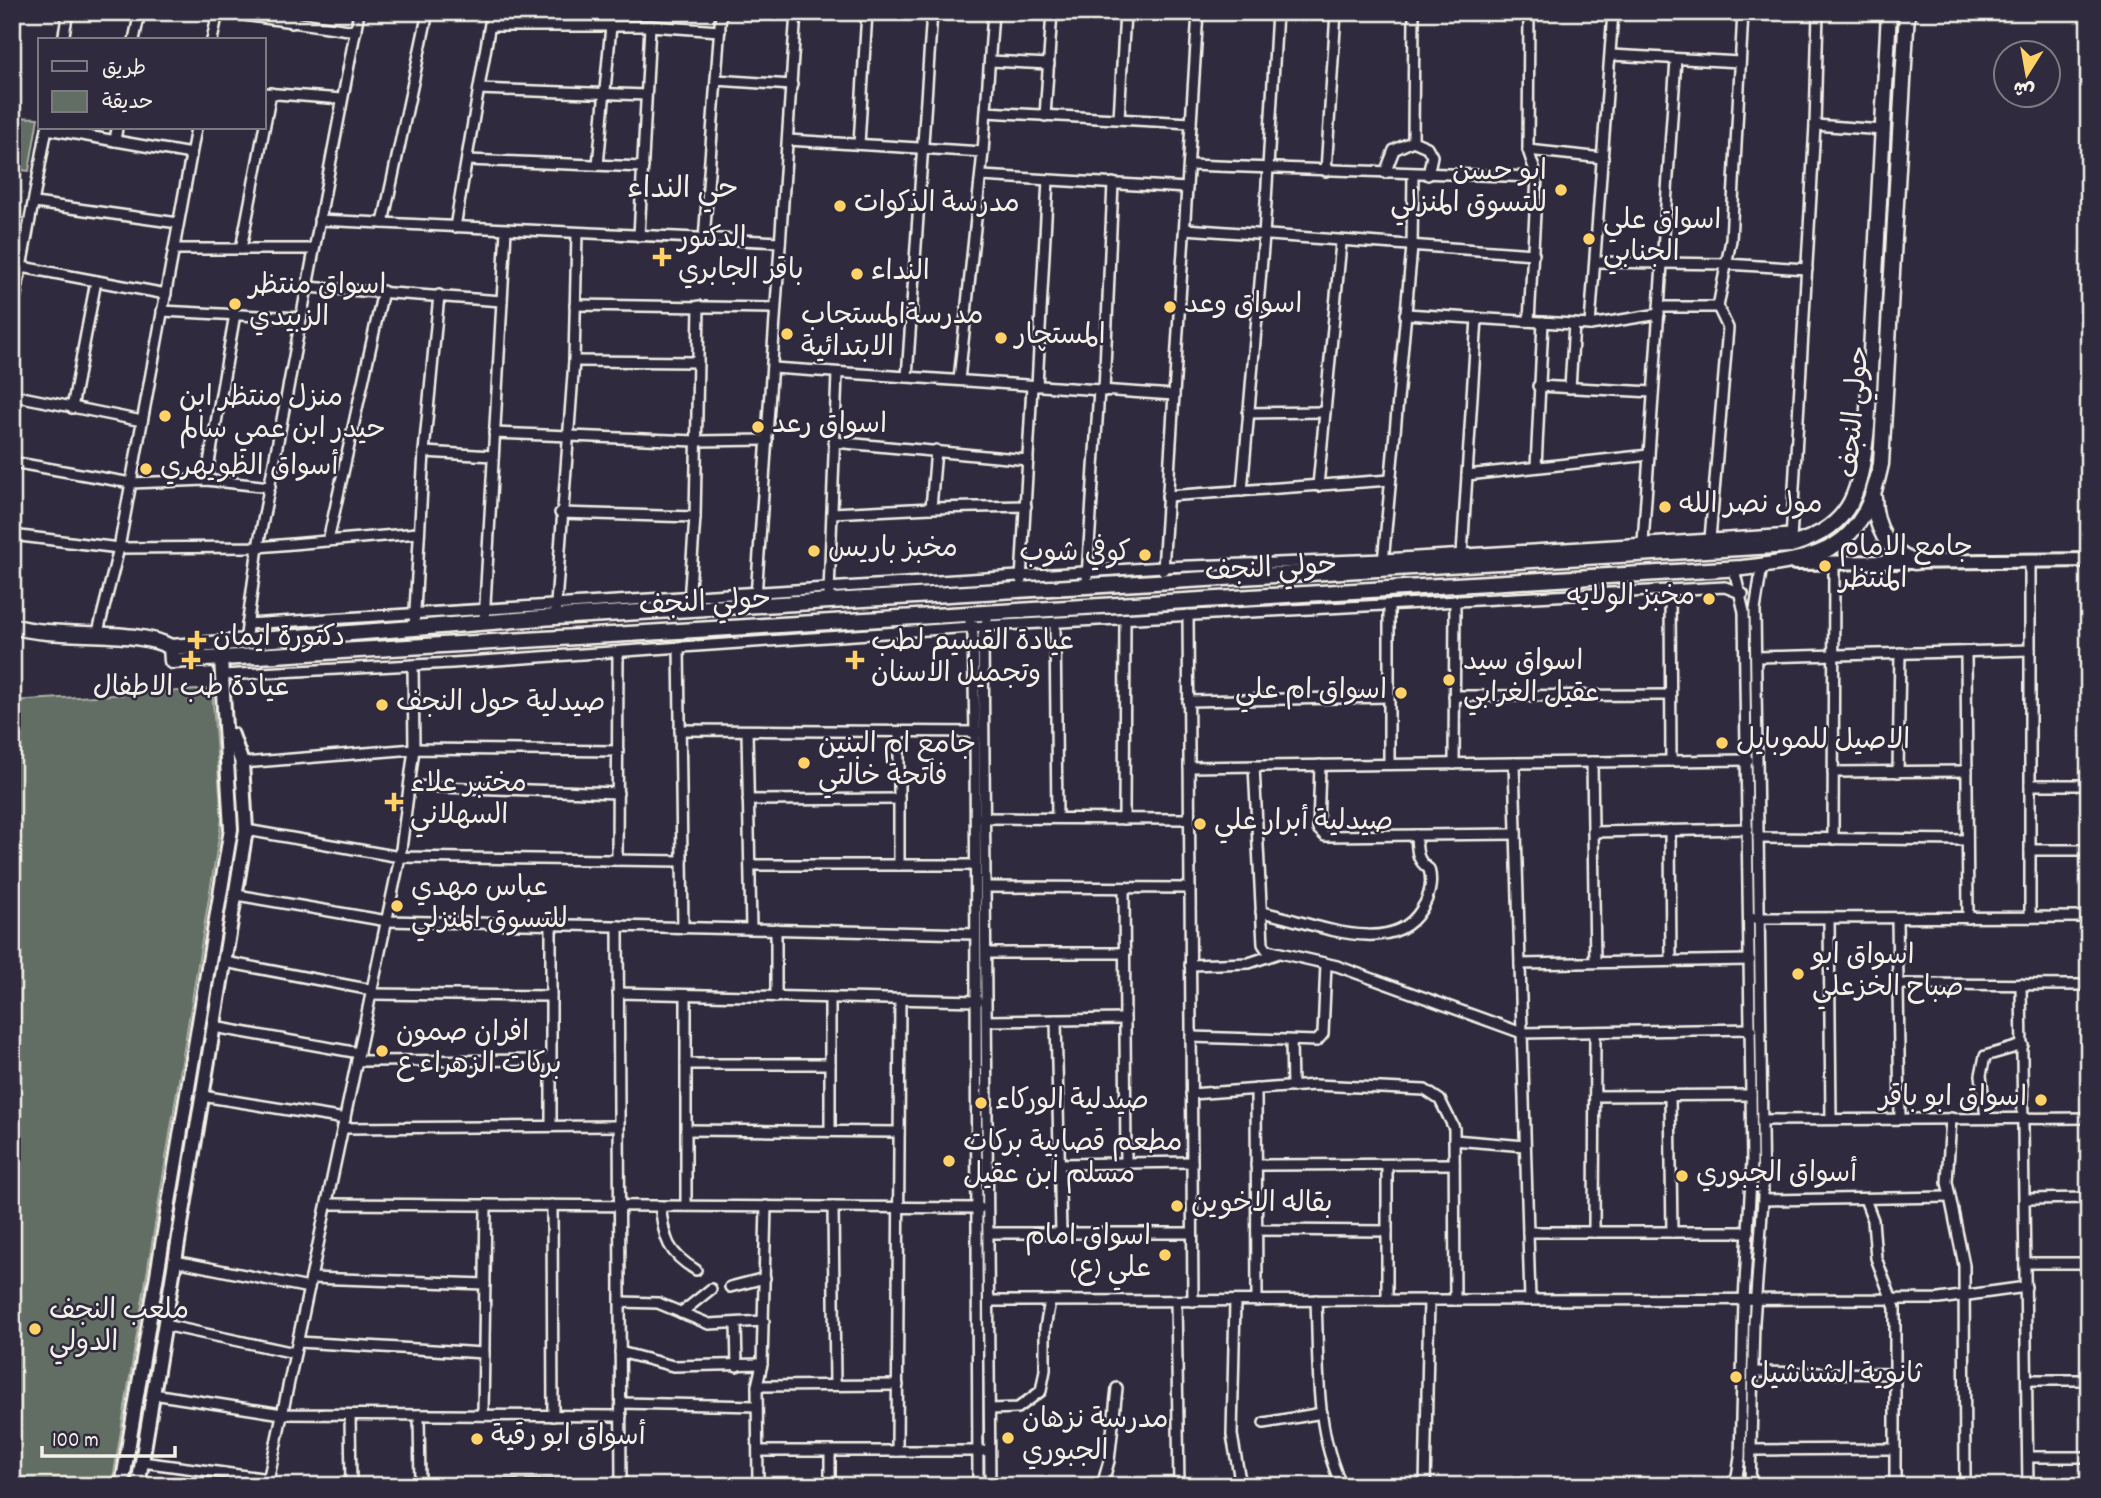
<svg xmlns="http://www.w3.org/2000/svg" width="2101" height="1498" viewBox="0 0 2101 1498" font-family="Dekko,'Playpen Sans Arabic',sans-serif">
  <rect width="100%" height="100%" fill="#2f2a3d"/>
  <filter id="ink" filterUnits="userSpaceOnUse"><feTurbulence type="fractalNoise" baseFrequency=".0143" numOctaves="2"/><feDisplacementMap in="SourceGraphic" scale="14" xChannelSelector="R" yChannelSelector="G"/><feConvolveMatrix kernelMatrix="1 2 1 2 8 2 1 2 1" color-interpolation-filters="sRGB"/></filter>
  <g filter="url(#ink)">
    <!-- green -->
    <g fill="#626e63" stroke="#abb0a6" stroke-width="2">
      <path d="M 12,117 L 38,118 L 29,171 L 12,169 Z"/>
      <path d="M 212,689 L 222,819 L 112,1486 L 12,1486 L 12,701 Z"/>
    </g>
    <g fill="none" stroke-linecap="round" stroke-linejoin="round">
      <defs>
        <g id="street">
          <path d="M 222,12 L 356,31"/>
          <path d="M 1529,12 L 1528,150 L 1603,158"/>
          <path d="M 292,23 L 294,12"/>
          <path d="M 490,26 L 650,26 L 720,31"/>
          <path d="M 63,40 L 68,12"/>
          <path d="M 134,40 L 140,12"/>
          <path d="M 212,40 L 218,12"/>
          <path d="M 1611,55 L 1740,62"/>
          <path d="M 990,61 L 1049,64"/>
          <path d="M 716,80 L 792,85"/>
          <path d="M 479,89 L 646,95"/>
          <path d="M 264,93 L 342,99"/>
          <path d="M 986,112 L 1191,123"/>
          <path d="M 1045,116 L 1052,12"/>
          <path d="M 1119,119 L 1125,12"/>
          <path d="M 1815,125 L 1883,130"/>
          <path d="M 47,129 L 191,154"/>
          <path d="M 788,140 L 983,152"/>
          <path d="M 115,141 L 117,128"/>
          <path d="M 1413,141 L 1427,147 L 1432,156 L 1428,175"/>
          <path d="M 859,144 L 867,12"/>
          <path d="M 1528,150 L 1537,177 L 1529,321"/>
          <path d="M 467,160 L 643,167"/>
          <path d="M 598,165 L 611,26"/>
          <path d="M 1189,165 L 1537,177"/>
          <path d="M 1326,171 L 1336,12"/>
          <path d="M 1385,173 L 1394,150 L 1413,141 L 1414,12"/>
          <path d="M 981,176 L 1187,188"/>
          <path d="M 35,203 L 178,223"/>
          <path d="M 319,220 L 780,242"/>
          <path d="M 383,223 L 428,12"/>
          <path d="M 455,227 L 492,12"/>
          <path d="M 1185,229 L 1534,254"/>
          <path d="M 639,236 L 650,26"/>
          <path d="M 704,240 L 721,12"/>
          <path d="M 174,249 L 314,249"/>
          <path d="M 241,249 L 271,93"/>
          <path d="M 1597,262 L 1726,264 L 1807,269"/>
          <path d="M 22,267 L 166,294"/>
          <path d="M 307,287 L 502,301"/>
          <path d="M 575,305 L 775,308"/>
          <path d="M 1659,307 L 1718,307"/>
          <path d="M 162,311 L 301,318"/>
          <path d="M 1405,314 L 1590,325 L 1659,314"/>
          <path d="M 12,316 L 47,128"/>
          <path d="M 1590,325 L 1613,12"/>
          <path d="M 574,361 L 698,362"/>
          <path d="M 773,368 L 1174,395"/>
          <path d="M 907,377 L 932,12"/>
          <path d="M 959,380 L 983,152 L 993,12"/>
          <path d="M 1037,386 L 1048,180"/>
          <path d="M 1538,386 L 1653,392"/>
          <path d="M 1570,388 L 1574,324"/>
          <path d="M 1104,391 L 1113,183"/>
          <path d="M 12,395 L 142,421"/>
          <path d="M 72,408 L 96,281"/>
          <path d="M 1248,413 L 1325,412"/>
          <path d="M 494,433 L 696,441 L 767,440"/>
          <path d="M 834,442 L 1028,460"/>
          <path d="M 424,452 L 493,456"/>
          <path d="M 12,462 L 131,483 L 206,480 L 270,487"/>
          <path d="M 1536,467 L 1543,322"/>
          <path d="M 1467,475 L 1649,455"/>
          <path d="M 206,480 L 235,314"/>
          <path d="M 1318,486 L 1341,243"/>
          <path d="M 1242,491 L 1264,236 L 1277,12"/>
          <path d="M 1167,496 L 1390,480"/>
          <path d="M 931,508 L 1026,506"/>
          <path d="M 560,513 L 695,517"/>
          <path d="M 832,513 L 931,508 L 936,450"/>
          <path d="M 12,535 L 119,548 L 258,547 L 418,533"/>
          <path d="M 1710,539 L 1728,328 L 1718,307 L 1731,240 L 1743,12"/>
          <path d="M 1791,540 L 1815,125 L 1818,12"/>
          <path d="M 328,541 L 383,291"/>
          <path d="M 1643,543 L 1676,59"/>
          <path d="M 1462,554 L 1477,318"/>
          <path d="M 2030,560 L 2030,917"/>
          <path d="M 1383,563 L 1412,247 L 1413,174"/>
          <path d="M 1163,570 L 1198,12"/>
          <path d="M 1087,577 L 1099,390"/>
          <path d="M 1021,580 L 1032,386"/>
          <path d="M 1670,591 L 1671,761"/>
          <path d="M 829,593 L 837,373"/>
          <path d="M 756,597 L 796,12"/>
          <path d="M 689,602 L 695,517 L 699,306"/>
          <path d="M 1389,605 L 1389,764"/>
          <path d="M 1188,615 L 1193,1301"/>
          <path d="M 555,617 L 574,361 L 577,233"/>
          <path d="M 987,620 L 983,636 L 990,1486"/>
          <path d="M 970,621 L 973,635 L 975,732 L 978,1486"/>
          <path d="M 484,622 L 506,230"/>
          <path d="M 1055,623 L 1057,818"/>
          <path d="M 247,624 L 1163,567 L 1384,559 L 1791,534"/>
          <path d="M 414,628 L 424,452 L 439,295"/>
          <path d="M 97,636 L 119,548 L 196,128"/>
          <path d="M 245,642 L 258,547 L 359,12"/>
          <path d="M 679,647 L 683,928"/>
          <path d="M 1966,652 L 1968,918"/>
          <path d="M 1756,657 L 2030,650"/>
          <path d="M 223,675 L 452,663 L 985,626 L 1725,587 L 1743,594"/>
          <path d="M 1454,696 L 1670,695"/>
          <path d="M 1188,701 L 1389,697"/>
          <path d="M 680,730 L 981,732"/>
          <path d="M 747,731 L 751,929"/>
          <path d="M 899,732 L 899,865"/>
          <path d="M 1592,762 L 1595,962"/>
          <path d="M 242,763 L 414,749 L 618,751"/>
          <path d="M 1514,763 L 1530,1300"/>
          <path d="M 1454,764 L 1455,601"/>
          <path d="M 1320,765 L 1318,829 L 1325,836 L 1516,834"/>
          <path d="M 1254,766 L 1263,944 L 1267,950 L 1337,966 L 1522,1033 L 1751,1029"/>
          <path d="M 1189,767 L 1748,760"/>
          <path d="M 1833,772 L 1967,771"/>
          <path d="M 1898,772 L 1900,653"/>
          <path d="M 2030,785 L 2089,785"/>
          <path d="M 410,786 L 618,793"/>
          <path d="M 748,800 L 899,799"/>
          <path d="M 981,818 L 1189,819"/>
          <path d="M 1124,819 L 1125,619"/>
          <path d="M 246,830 L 400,857 L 682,861"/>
          <path d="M 1670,830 L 1671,961"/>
          <path d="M 1593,832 L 1748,829"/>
          <path d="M 1758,838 L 1967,840"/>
          <path d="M 1833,839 L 1834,563"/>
          <path d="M 2030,850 L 2089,850"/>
          <path d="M 617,860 L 618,652"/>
          <path d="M 750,865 L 975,865"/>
          <path d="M 987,887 L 1190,888"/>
          <path d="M 1124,888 L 1126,1163"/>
          <path d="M 237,895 L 387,921 L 975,934"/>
          <path d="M 1261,912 C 1307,920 1390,961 1421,910 C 1429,898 1433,883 1429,869 C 1416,860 1417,851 1416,835"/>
          <path d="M 1755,918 L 2089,917"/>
          <path d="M 1829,918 L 1831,1119"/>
          <path d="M 1897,918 L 1900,1119"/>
          <path d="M 618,926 L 621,1486"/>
          <path d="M 987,953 L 1125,953"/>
          <path d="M 225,962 L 372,990"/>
          <path d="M 1520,964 L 1750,960"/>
          <path d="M 1190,965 L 1249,963 L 1276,954"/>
          <path d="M 1898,984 L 2089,985"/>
          <path d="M 2021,984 L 2028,1486"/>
          <path d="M 618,993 L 978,1001"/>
          <path d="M 371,994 L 551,996"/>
          <path d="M 686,995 L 686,1206"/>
          <path d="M 776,997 L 776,929"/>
          <path d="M 1056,1020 L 1061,1233"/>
          <path d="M 987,1021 L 1125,1019"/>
          <path d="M 214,1027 L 359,1053"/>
          <path d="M 1191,1037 L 1317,1041 L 1323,1034 L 1326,964"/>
          <path d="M 1291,1042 L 1292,1087"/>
          <path d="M 357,1061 L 551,1060"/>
          <path d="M 686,1064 L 830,1064"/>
          <path d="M 1256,1089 L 1257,1301"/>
          <path d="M 1191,1094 L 1315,1085 L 1425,1090 L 1440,1100 L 1454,1128 L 1455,1300"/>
          <path d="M 202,1096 L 345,1119"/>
          <path d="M 1595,1096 L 1751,1095"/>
          <path d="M 1670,1096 L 1672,1232"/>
          <path d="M 1951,1118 L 1947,1182 L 1964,1265 L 1965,1486"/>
          <path d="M 1986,1118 L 1981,1075 L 1985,1056 L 2023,1045"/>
          <path d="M 1762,1120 L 2089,1118"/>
          <path d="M 551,1126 L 551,925"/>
          <path d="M 343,1128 L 619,1126"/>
          <path d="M 686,1130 L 899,1132"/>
          <path d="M 830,1131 L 830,998"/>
          <path d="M 1454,1140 L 1525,1146"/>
          <path d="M 1059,1164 L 1192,1162"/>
          <path d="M 1256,1165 L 1454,1164"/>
          <path d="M 1387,1165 L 1387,1300"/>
          <path d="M 1865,1199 L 1873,1220 L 1876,1258 L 1895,1308 L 1895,1486"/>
          <path d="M 2025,1199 L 2089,1198"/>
          <path d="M 1763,1200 L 1950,1197"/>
          <path d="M 327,1204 L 980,1208"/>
          <path d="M 552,1205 L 553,1416"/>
          <path d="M 660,1206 C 665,1239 666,1252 696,1270"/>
          <path d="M 833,1207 L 835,1385"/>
          <path d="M 1257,1230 L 1387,1231"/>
          <path d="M 1528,1232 L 1749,1232"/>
          <path d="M 1594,1232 L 1595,1032"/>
          <path d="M 989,1233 L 1192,1233"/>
          <path d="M 175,1261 L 309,1288"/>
          <path d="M 2025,1263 L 2089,1263"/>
          <path d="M 311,1278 L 485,1284"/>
          <path d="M 730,1287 L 765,1278"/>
          <path d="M 1316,1300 C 1319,1362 1314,1429 1342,1486"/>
          <path d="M 989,1301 L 1939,1299 L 2026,1287"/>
          <path d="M 1176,1301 L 1179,1486"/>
          <path d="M 1235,1301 L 1232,1435 L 1241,1486"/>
          <path d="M 620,1302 L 658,1303 L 709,1324 L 764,1321"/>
          <path d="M 681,1313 L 711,1289"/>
          <path d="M 736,1324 L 737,1366"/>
          <path d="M 164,1325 L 295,1353"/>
          <path d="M 298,1342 L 484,1353"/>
          <path d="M 620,1352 L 673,1366 L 762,1364"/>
          <path d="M 1753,1372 L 1896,1374"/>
          <path d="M 2027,1380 L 2089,1380"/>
          <path d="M 757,1386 L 898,1385"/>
          <path d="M 153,1394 L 282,1414 L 621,1416"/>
          <path d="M 621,1403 L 757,1406"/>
          <path d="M 990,1409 L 1018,1408 L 1041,1391 L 1045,1370 L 1045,1328 L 1050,1301"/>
          <path d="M 350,1415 L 351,1486"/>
          <path d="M 419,1415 L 420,1486"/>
          <path d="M 483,1415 L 486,1205"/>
          <path d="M 1264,1423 L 1322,1413"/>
          <path d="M 1751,1450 L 1895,1449"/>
          <path d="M 758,1451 L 983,1451"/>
          <path d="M 830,1451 L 830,1486"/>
          <path d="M 897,1451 L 900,999"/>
          <path d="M 2028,1457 L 2089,1457"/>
          <path d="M 142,1462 L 269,1479"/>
          <path d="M 420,1485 L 621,1485"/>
          <path d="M 267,1486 L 400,857 L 414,749 L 413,665"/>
          <path d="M 758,1486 L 757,1386 L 762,1364 L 766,1206"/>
          <path d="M 1102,1486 L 1109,1461 L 1117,1388"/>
          <path d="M 1425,1486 L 1429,1300"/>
          <path d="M 1730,1486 L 1737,1476 L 1740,1458 L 1744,1300 L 1752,1162 L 1744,612 L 1734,569"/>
          <path d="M 1750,1486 L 1754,1322 L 1763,1200 L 1755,610 L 1762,566"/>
        </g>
        <g id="secondary">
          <path d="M 1795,563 L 2089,560"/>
          <path d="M 122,1486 L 231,829 L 221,659"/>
          <path d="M 138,1486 L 246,830 L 242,763 L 232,735"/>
        </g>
        <g id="primary">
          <path d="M 1874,497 C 1874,523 1887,554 1915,562"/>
          <path d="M 12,626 C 59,640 133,627 171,647 L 172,661 L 1742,568 C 1822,559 1863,551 1881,464 L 1907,12"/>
          <path d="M 171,647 L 555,617 L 1791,545 C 1857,525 1860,488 1867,427 L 1889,12"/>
        </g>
      </defs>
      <!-- street casing -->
      <use href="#street" stroke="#f4f1e8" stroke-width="14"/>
      <!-- secondary casing -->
      <use href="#secondary" stroke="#f4f1e8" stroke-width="18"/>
      <!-- primary casing -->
      <use href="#primary" stroke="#f4f1e8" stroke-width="19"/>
      <!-- street -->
      <use href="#street" stroke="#2f2a3d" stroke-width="9"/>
      <!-- secondary -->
      <use href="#secondary" stroke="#2f2a3d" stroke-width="12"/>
      <!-- primary -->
      <use href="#primary" stroke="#2f2a3d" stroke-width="14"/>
    </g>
  </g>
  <!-- markers -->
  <g fill="#ffd166" stroke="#2f2a3d" stroke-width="2.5">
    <circle cx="1561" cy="190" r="7"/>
    <circle cx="840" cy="206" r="7"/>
    <circle cx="1589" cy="239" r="7"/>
    <path d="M658.5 246.5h7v7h7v7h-7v7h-7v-7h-7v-7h7z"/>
    <circle cx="857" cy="274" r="7"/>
    <circle cx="235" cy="304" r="7"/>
    <circle cx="1170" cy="307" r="7"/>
    <circle cx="787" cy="334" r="7"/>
    <circle cx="1001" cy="338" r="7"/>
    <circle cx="165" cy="416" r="7"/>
    <circle cx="758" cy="427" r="7"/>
    <circle cx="146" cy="469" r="7"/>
    <circle cx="1665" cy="507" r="7"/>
    <circle cx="814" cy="551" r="7"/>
    <circle cx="1145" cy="555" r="7"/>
    <circle cx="1825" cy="566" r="7"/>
    <circle cx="1709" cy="599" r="7"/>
    <path d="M193.5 629.5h7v7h7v7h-7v7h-7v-7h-7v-7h7z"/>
    <path d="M187.5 649.5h7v7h7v7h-7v7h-7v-7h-7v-7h7z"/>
    <path d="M851.5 649.5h7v7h7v7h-7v7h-7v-7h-7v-7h7z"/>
    <circle cx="1449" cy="680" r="7"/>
    <circle cx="1401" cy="693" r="7"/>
    <circle cx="382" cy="705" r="7"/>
    <circle cx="1722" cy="743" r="7"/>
    <circle cx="804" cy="763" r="7"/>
    <path d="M390.5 791.5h7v7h7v7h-7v7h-7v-7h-7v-7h7z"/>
    <circle cx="1200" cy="824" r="7"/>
    <circle cx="397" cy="906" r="7"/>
    <circle cx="1798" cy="974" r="7"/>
    <circle cx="382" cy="1051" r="7"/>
    <circle cx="2041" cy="1100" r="7"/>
    <circle cx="981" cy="1103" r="7"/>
    <circle cx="949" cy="1161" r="7"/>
    <circle cx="1682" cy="1176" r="7"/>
    <circle cx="1177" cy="1206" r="7"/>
    <circle cx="1165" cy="1255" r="7"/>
    <circle cx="35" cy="1329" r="7"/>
    <circle cx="1736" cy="1377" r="7"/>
    <circle cx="1008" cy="1438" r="7"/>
    <circle cx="477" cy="1439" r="7"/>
  </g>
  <g text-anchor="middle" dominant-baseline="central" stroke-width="5" stroke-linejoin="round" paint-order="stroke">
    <!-- poi labels -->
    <g font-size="28" fill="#f4f1e8" stroke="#2f2a3d" text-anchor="start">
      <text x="1547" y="174" text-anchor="end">ابو حسن<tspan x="1547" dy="32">للتسوق المنزلي</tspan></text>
      <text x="854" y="206">مدرسة الذكوات</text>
      <text x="1603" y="223">اسواق علي<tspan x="1603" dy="32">الجنابي</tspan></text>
      <text x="678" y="241">الدكتور<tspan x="678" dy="32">باقر الجابري</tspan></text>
      <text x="871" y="274">النداء</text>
      <text x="249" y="288">اسواق منتظر<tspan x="249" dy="32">الزبيدي</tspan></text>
      <text x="1184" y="307">اسواق وعد</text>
      <text x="801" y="318">مدرسةالمستجاب<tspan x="801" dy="32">الابتدائية</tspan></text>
      <text x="1015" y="338">المستچار</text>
      <text x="179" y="400">منزل منتظر ابن<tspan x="179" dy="32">حيدر ابن عمي سالم</tspan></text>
      <text x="772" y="427">اسواق رعد</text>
      <text x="160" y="469">أسواق الظويهري</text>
      <text x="1679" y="507">مول نصر الله</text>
      <text x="1839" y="550">جامع الامام<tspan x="1839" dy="32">المنتظر</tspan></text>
      <text x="828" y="551">مخبز باريس</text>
      <text x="1131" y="555" text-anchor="end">كوفي شوب</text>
      <text x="1695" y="599" text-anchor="end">مخبز الولايه</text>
      <text x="213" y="640">دكتورة ايمان</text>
      <text x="871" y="644">عيادة القسيم لطب<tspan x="871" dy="32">وتجميل الاسنان</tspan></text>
      <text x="1463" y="664">اسواق سيد<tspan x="1463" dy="32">عقيل الغرابي</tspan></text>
      <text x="191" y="690" text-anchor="middle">عيادة طب الاطفال</text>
      <text x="1387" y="693" text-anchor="end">اسواق ام علي</text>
      <text x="396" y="705">صيدلية حول النجف</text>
      <text x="1736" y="743">الاصيل للموبايل</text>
      <text x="818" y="747">جامع ام البنين<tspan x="818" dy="32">فاتحة خالتي</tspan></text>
      <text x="410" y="786">مختبر علاء<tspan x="410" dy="32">السهلاني</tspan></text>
      <text x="1214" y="824">صيدلية أبرار علي</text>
      <text x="411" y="890">عباس مهدي<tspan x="411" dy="32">للتسوق المنزلي</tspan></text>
      <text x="1812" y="958">اسواق ابو<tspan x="1812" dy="32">صباح الخزعلي</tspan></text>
      <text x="396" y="1035">افران صمون<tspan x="396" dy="32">بركات الزهراء ع</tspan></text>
      <text x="2027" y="1100" text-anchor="end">اسواق ابو باقر</text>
      <text x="995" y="1103">صيدلية الوركاء</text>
      <text x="963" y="1145">مطعم قصابية بركات<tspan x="963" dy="32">مسلم ابن عقيل</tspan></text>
      <text x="1696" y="1176">أسواق الجبوري</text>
      <text x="1191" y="1206">بقاله الاخوين</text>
      <text x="1151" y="1239" text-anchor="end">اسواق امام<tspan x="1151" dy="32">علي (ع)</tspan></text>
      <text x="49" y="1313">ملعب النجف<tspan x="49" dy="32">الدولي</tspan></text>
      <text x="1750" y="1377">ثانوية الشناشيل</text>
      <text x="1022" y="1422">مدرسة نزهان<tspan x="1022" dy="32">الجبوري</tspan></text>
      <text x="491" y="1439">أسواق ابو رقية</text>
    </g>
    <!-- street labels -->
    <g font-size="28" fill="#f4f1e8" stroke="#2f2a3d">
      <text transform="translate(1857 412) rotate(-85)">حولي النجف</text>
      <text transform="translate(1271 571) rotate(-3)">حولي النجف</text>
      <text transform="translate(705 605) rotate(-3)">حولي النجف</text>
    </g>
    <!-- neighbourhood labels -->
    <g font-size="30" fill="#f4f1e8" stroke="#2f2a3d">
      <text x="683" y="191">حي النداء</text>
    </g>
  </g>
  <!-- margin -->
  <rect width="2101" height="1498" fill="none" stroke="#2f2a3d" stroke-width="42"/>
  <rect x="21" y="21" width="2059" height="1456" fill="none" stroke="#f4f1e8" stroke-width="2.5" filter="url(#ink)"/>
  <!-- legend -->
  <rect x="38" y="38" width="228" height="91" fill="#2f2a3d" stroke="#7e7a81" stroke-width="2"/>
  <rect x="52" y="61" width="35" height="10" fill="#2f2a3d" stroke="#7e7a81" stroke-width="2"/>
  <text x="102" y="74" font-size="21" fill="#f4f1e8">طريق</text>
  <rect x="52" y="91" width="35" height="21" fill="#626e63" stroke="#7e7a81" stroke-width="2"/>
  <text x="102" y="108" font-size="21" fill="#f4f1e8">حديقة</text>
  <!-- north arrow -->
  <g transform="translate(2027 74) rotate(191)"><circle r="33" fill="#2f2a3d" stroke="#7e7a81" stroke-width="2"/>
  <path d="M0-5L12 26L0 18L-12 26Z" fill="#ffd166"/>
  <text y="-10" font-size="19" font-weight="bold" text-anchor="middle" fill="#f4f1e8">ش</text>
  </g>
  <!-- scale -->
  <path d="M42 1446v10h133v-10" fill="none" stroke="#f4f1e8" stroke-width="3.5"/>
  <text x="52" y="1446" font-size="21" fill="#f4f1e8" stroke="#2f2a3d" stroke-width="5" paint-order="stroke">100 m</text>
</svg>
